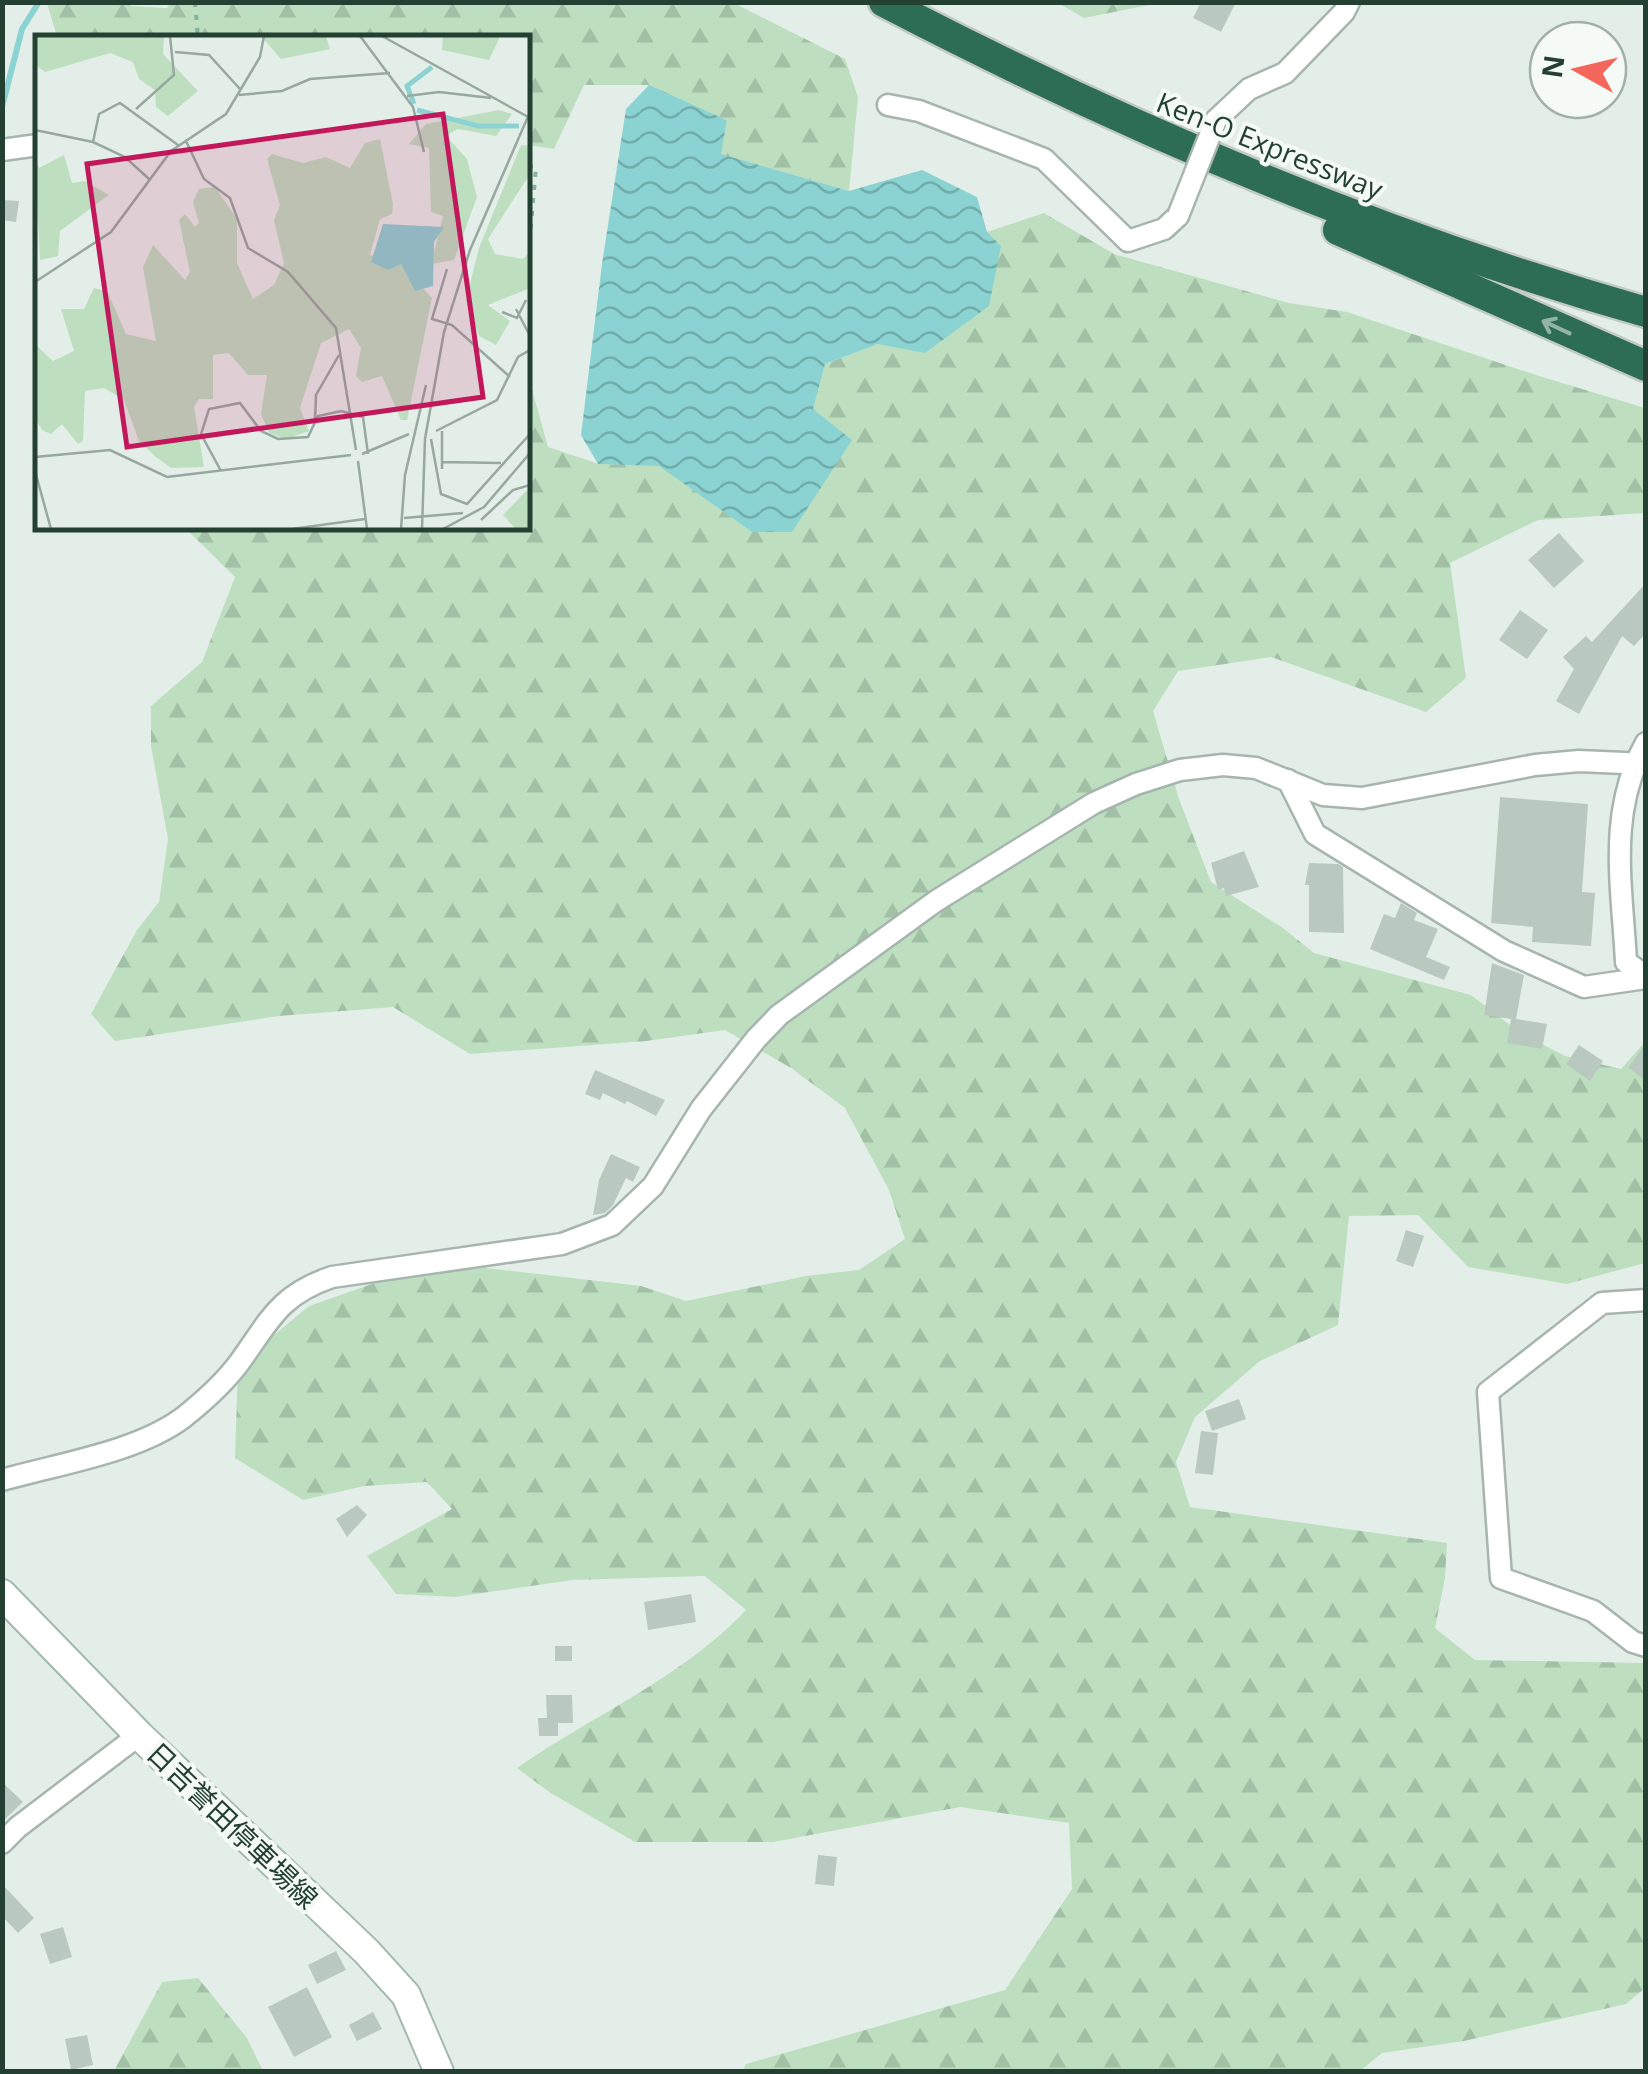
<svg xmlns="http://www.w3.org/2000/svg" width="1648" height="2074" viewBox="0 0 1648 2074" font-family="'Open Sans','Noto Sans JP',sans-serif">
  <defs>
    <pattern id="forest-firs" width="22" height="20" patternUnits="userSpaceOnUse" patternTransform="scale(2.5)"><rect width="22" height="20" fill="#bddfc0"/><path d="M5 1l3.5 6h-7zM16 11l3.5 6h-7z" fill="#a2c0a5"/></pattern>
    <pattern id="water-waves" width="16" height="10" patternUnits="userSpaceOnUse" patternTransform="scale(2.5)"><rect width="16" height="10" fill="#8bd3d2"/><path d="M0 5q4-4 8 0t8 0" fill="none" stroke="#71adab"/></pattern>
  </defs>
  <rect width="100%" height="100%" fill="#e4eee8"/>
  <!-- forest -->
  <g fill="url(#forest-firs)">
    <path d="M 127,2 L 131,6 L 167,8 L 171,2 L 734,3 L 845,59 L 858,97 L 849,191 L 720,154 L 727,120 L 648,85 L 584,85 L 554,149 L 528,145 L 528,38 L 57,37 L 47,3 Z"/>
    <path d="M 1058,3 L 1058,2 L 1159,3 L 1084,18 Z"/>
    <path d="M 1044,213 L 1114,254 L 1289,303 L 1347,312 L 1539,376 L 1645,408 L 1645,513 L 1538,520 L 1450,563 L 1466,678 L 1426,712 L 1271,657 L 1178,671 L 1153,711 L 1179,799 L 1211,882 L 1283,928 L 1314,953 L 1471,995 L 1519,1032 L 1565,1056 L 1621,1069 L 1645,1042 L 1645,1263 L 1567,1284 L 1468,1267 L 1418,1215 L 1349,1216 L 1338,1325 L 1260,1361 L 1195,1417 L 1176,1462 L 1190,1507 L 1447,1543 L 1445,1578 L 1435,1628 L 1475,1660 L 1645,1663 L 1645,1988 L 1626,2004 L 1464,2041 L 1382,2053 L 1360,2071 L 743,2071 L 746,2064 L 1005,1990 L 1072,1889 L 1069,1823 L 960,1807 L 773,1842 L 635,1842 L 549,1792 L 517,1768 C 593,1715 682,1678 746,1610 L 705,1576 L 573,1580 L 455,1597 L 396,1594 L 367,1556 L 452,1509 L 427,1482 L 364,1486 L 303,1500 L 235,1458 L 238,1365 L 309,1306 L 435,1262 L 641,1286 L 686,1301 L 806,1276 L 859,1270 L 905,1239 L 889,1190 L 845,1108 L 791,1068 L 725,1030 L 646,1041 L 470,1054 L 393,1007 L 279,1016 L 115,1041 L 91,1014 L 137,930 L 159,902 L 168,839 L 151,746 L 151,706 L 202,662 L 235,577 L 185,528 L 528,528 L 528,375 L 548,447 L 599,464 L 659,465 L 752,532 L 812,409 L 825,364 L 878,344 L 987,232 Z"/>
    <path d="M 198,1978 L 247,2038 L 263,2071 L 114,2071 L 162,1982 Z"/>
  </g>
  <!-- water -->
  <path fill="url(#water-waves)" d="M 649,85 L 727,120 L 721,154 L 849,191 L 922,170 L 977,197 L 987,232 L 1001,246 L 989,306 L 925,353 L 878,344 L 825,364 L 813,409 L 852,440 L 792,532 L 752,532 L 659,466 L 598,464 L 581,435 L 602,264 L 626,109 Z"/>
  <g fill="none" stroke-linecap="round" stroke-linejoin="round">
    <!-- stream -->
    <path stroke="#8bd3d2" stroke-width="6" d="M 2,107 L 22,29 L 39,2"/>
  </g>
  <!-- building -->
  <g fill="#b9c9c0">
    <path d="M 1201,2 L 1236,2 L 1221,32 L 1193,18 Z"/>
    <path d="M 2,200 L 19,201 L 16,222 L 2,220 Z"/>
    <path d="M 1559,533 L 1584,561 L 1554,588 L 1528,560 Z"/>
    <path d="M 1646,583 L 1646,633 L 1634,646 L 1622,636 L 1579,714 L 1556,701 L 1574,669 L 1563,657 L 1586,636 L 1592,642 Z"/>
    <path d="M 1520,610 L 1548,630 L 1527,659 L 1499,640 Z"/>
    <path d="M 1500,797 L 1588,804 L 1582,892 L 1595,893 L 1591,946 L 1532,942 L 1533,927 L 1491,923 Z"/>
    <path d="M 1244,851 L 1259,887 L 1226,896 L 1224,888 L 1218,890 L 1211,863 Z"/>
    <path d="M 1309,863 L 1338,864 L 1343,867 L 1344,933 L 1309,932 L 1309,885 L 1305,885 Z"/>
    <path d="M 1401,903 L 1417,913 L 1414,920 L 1438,929 L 1426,957 L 1450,967 L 1444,980 L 1370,949 L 1384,914 L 1395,918 Z"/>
    <path d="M 1492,963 L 1524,975 L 1516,1019 L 1547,1024 L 1542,1049 L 1507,1043 L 1511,1019 L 1484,1015 Z"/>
    <path d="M 1646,1044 L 1646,1081 L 1628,1067 Z"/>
    <path d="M 1579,1045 L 1603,1061 L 1590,1081 L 1566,1064 Z"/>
    <path d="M 595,1070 L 665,1100 L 656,1116 L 627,1101 L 625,1104 L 603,1093 L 600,1100 L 585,1094 Z"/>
    <path d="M 611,1154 L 640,1167 L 633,1182 L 626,1178 L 613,1205 L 605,1213 L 593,1215 L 599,1180 Z"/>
    <path d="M 1406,1230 L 1424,1236 L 1413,1267 L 1396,1261 Z"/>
    <path d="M 1239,1399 L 1246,1419 L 1212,1431 L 1205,1411 Z"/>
    <path d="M 1201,1431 L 1218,1433 L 1213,1475 L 1195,1473 Z"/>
    <path d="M 357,1505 L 367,1515 L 347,1537 L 336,1519 Z"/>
    <path d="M 691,1594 L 696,1622 L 648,1630 L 644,1602 Z"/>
    <rect x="555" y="1646" width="17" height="15"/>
    <path d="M 546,1695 L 572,1695 L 573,1723 L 558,1723 L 558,1736 L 539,1736 L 538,1718 L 547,1718 Z"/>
    <path d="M 2,1782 L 23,1802 L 2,1822 Z"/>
    <path d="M 818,1855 L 837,1857 L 834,1886 L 815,1884 Z"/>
    <path d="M 2,1884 L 34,1918 L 18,1933 L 2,1916 Z"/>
    <path d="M 63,1927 L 72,1957 L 50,1964 L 40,1934 Z"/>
    <path d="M 336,1951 L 346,1970 L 317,1984 L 308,1965 Z"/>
    <path d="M 307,1987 L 332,2037 L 294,2057 L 268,2007 Z"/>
    <path d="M 373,2012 L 382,2029 L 357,2041 L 349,2025 Z"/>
    <path d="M 87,2035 L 93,2065 L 71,2070 L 65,2039 Z"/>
  </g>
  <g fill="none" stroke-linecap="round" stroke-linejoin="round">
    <defs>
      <g id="minor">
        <path d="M 888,105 L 919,111 L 1044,159 L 1128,241 L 1164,229 L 1178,216"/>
        <path d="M 1216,120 L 1249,89 L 1285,73 L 1344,12 L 1349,2"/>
        <path d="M 2,150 L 38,145"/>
        <path d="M 1646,743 C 1607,812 1622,885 1626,962 L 1646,976"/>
        <path d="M 1288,780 L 1315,834 L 1504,951 L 1584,987 L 1646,978"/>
        <path d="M 1646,1300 L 1602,1303 L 1488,1392 L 1501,1578 L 1593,1611 L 1633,1642 L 1646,1646"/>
        <path d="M 2,1480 C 58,1464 138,1452 184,1417 C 204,1401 224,1383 239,1363 C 270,1320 279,1295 332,1277 L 562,1244 L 612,1225 L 653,1186 L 701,1109 L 756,1039 L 779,1015 L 936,901 L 1094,803 L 1136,784 L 1180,770 L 1223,765 L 1256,768 L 1323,795 L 1362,798 L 1535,765 L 1579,761 L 1646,764"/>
        <path d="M 2,1843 L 18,1827 L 139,1735"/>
      </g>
      <path id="secondary" d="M 2,1594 L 139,1735 L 366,1951 L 406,1995 L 439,2072"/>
      <g id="motorway">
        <path d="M 884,2 C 1128,129 1381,237 1646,312"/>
        <path d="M 1338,230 L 1646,366"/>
      </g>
    </defs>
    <!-- minor casing -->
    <use href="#minor" stroke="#a6b6ae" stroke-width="25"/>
    <!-- secondary casing -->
    <use href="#secondary" stroke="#a2baad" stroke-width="32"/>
    <!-- motorway casing -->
    <use href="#motorway" stroke="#c1cac6" stroke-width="35"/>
    <!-- path -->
    <g stroke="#84b29b" stroke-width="4" stroke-dasharray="5 8" stroke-linecap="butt">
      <path d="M 195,2 L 198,38"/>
      <path d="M 528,166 L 536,167 L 528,259"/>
    </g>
    <!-- minor -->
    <use href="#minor" stroke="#fff" stroke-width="20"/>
    <!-- secondary -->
    <use href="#secondary" stroke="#fff" stroke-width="28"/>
    <!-- motorway -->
    <use href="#motorway" stroke="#2e6d55" stroke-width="30"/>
    <defs>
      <path id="minor-bridge" d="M 1178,216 L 1216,120"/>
    </defs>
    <!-- minor-bridge casing -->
    <use href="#minor-bridge" stroke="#a6b6ae" stroke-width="25" stroke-linecap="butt"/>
    <!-- minor-bridge -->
    <use href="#minor-bridge" stroke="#fff" stroke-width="20"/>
  </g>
  <!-- one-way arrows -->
  <defs><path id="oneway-shaft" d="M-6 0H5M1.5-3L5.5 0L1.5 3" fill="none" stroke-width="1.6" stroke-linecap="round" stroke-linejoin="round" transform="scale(2.5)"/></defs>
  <use stroke="#92b4a6" href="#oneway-shaft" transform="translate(1556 327) rotate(-155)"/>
  <g text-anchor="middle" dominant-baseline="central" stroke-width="8" stroke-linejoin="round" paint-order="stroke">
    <!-- street labels -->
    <g font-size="28" fill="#234033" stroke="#f5faf6">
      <text transform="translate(1270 145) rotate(22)">Ken-O Expressway</text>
      <text transform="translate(233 1825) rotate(44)">日吉誉田停車場線</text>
    </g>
  </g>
  <!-- overview -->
  <g transform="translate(35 35)">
    <rect width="495" height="495" fill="#e4eee8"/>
    <path d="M 0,1 L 129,1 L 128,19 L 163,56 L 133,81 L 121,72 L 120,55 L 104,44 L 98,27 L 75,18 L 10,37 L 0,30 ZM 226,1 L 291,1 L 295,14 L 246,24 ZM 408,1 L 464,1 L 464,4 L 454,25 L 407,15 ZM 464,75 L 477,79 L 461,101 L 423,94 L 411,101 L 432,124 L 442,162 L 419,225 L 396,229 L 408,181 L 396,177 L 394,113 L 374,109 L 391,89 ZM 345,104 L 358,169 L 357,179 L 345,184 L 335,220 L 366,229 L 397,263 L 372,385 L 366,385 L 347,341 L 327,347 L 321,341 L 326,313 L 314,294 L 286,308 L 265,373 L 274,396 L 251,404 L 234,398 L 226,379 L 232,340 L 213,340 L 194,318 L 178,320 L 178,364 L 164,364 L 159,372 L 169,432 L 136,433 L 121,422 L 104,406 L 89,365 L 69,353 L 50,356 L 48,406 L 43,409 L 27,389 L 16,399 L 7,395 L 0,383 L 0,309 L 18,326 L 39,316 L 26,274 L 49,274 L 59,253 L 72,256 L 91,299 L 121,306 L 108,232 L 118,210 L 150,245 L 155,237 L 144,185 L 150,179 L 160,192 L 164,188 L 158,167 L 164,154 L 180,152 L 202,184 L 202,228 L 218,264 L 239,250 L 249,228 L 239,185 L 245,170 L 232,124 L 237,119 L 268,128 L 291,122 L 315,133 L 330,108 ZM 486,110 L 495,111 L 495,139 L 453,204 L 460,219 L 488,224 L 495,216 L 495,253 L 453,270 L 475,286 L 461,310 L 444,301 L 431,265 L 444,213 ZM 29,120 L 37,148 L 50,146 L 74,160 L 25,196 L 23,221 L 5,225 L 0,124 L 4,133 ZM 495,452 L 495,494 L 481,494 L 468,480 Z" fill="#bddfc0"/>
    <path d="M 348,189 L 409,192 L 399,207 L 398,251 L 380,256 L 366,229 L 353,235 L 336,227 Z" fill="#8bd3d2"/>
    <path fill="none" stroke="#8bd3d2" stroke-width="5" d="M 379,69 L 372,51 L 397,32M 382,75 L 443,91 L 484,91"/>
    <path fill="none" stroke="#97a8a0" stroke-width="2.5" d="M 325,1 L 378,72 L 389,117M 347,1 L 495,83M 140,17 L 174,20 L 205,54M 204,60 L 247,56 L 275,44 L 355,38M 372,61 L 404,57 L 456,63M 101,74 L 139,40 L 135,1M 0,95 L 58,107 L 90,122 L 114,144M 151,106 L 169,144 L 195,163 L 213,213 L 253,237 L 301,293 L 321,415M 58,107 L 64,79 L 85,68 L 143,110M 412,234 L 397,284 L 417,290 L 475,342M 0,247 L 76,197 L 136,116 L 191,79 L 225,22 L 229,1M 481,274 L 495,301M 467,277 L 482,283 L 491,265M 280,384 L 281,360 L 304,320M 401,396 L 462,365 L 483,322 L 495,315M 396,404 L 406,459 L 432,469 L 495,399M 327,419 L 374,399M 0,422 L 75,415 L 132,442 L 316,420M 323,426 L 332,494M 406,427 L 466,428M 407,434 L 407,396M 0,436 L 16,494M 186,436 L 166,399 L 174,374 L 205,368 L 226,396 L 243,404 L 273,402 L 283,381 L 306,376 L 328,382 L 333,419M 369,483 L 428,478M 446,485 L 478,455 L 495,450M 257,494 L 330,484M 366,494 L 370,440 L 391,350M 387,494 L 390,404 L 409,297 L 435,215 L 495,77M 408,494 L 449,472 L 495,418"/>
    <path fill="#c2185b" fill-opacity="0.15" stroke="#c2185b" stroke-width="5" d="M 408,79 L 448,362 L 92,412 L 52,129 Z"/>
    <rect width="495" height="495" fill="none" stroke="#234033" stroke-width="5"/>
  </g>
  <!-- border -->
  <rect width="1648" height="2074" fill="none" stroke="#234033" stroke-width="10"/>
  <!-- north arrow -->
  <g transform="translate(1578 70) rotate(278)"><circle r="48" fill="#f5faf6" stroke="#a1b0a8" stroke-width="2.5"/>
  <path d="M0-8L18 38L0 25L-18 38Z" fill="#f4665c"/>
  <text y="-15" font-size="28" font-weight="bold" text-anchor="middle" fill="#234033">N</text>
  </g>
</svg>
